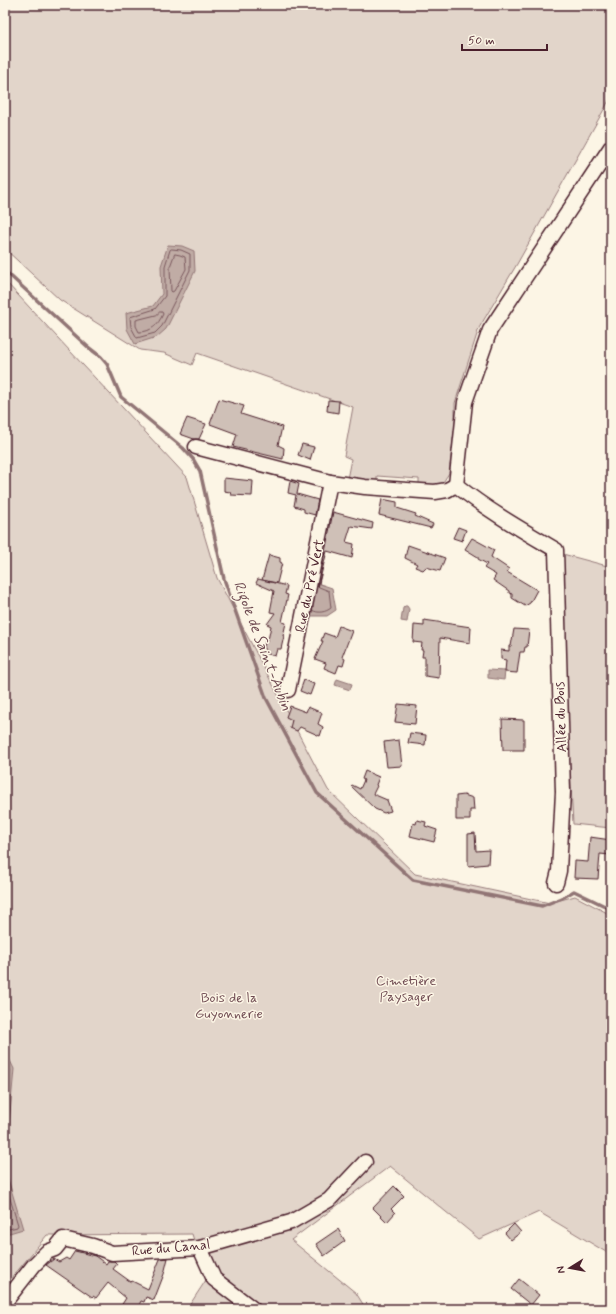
<svg xmlns="http://www.w3.org/2000/svg" width="616" height="1314" viewBox="0 0 616 1314" font-family="Mynerve,sans-serif">
  <rect width="100%" height="100%" fill="#fcf5e5"/>
  <filter id="ink" filterUnits="userSpaceOnUse"><feTurbulence type="fractalNoise" baseFrequency=".025" numOctaves="2"/><feDisplacementMap in="SourceGraphic" scale="8" xChannelSelector="R" yChannelSelector="G"/><feConvolveMatrix kernelMatrix="1 2 1 2 8 2 1 2 1" color-interpolation-filters="sRGB"/></filter>
  <g filter="url(#ink)">
    <!-- green -->
    <g fill="#e2d5ca" stroke="#967a7a">
      <path d="M 5,5 L 611,5 L 611,97 L 517,264 L 479,328 L 455,403 L 455,424 L 449,473 L 440,487 L 419,487 L 419,479 L 377,476 L 377,483 L 347,479 L 351,459 L 344,456 L 353,407 L 197,353 L 192,365 L 164,353 L 140,350 L 60,300 L 5,249 Z"/>
      <path d="M 5,281 L 187,477 L 217,578 L 328,790 L 415,874 L 550,903 L 575,896 L 611,915 L 611,1255 L 539,1212 L 479,1239 L 390,1166 L 291,1240 L 356,1293 L 366,1309 L 187,1309 L 206,1280 L 192,1234 L 47,1235 L 5,1286 Z"/>
      <path d="M 559,553 L 611,567 L 611,828 L 573,824 Z"/>
    </g>
    <!-- water -->
    <g fill="#c0aca5" stroke="#917474">
      <path d="M 168,245 L 182,246 L 194,251 L 195,271 L 166,329 L 157,337 L 135,344 L 127,329 L 126,313 L 153,306 L 162,294 L 161,266 Z"/>
      <path d="M 311,581 L 332,588 L 336,610 L 327,616 L 307,616 Z"/>
      <path d="M 405,606 L 407,606 L 409,609 L 407,622 L 401,621 L 403,608 Z"/>
      <path d="M 488,670 L 505,671 L 504,680 L 488,678 Z"/>
      <path d="M 337,679 L 352,684 L 350,690 L 335,685 Z"/>
      <path d="M 5,1050 L 14,1069 L 5,1169 L 23,1229 L 6,1234 L 5,1234 Z"/>
    </g>
    <g fill="none" stroke-linecap="round" stroke-linejoin="round">
      <!-- shore -->
      <g stroke="#79575c" stroke-width="1">
        <path d="M 172,249 L 181,250 L 190,254 L 190,270 L 162,326 L 155,333 L 137,338 L 131,327 L 130,317 L 155,309 L 165,296 L 165,266 L 170,250 Z"/>
        <path d="M 175,254 L 180,255 L 185,257 L 186,269 L 174,291 L 172,292 L 171,291 L 170,267 Z"/>
        <path d="M 160,312 L 162,312 L 163,314 C 158,325 151,332 139,332 L 136,326 L 136,320 L 156,315 Z"/>
        <path d="M 312,610 C 318,614 326,612 331,608 L 329,591 L 319,587"/>
        <path d="M 5,1059 L 10,1070 L 5,1127"/>
        <path d="M 5,1182 L 18,1225 L 17,1227 L 5,1230"/>
      </g>
      <!-- stream -->
      <path stroke="#917474" stroke-width="3.5" d="M 5,271 L 88,347 L 101,357 L 107,364 L 121,397 L 183,448 L 193,459 L 200,471 L 224,579 L 266,698 L 317,793 L 413,880 L 542,906 L 562,898 L 574,891 L 611,909"/>
    </g>
    <!-- building -->
    <g fill="#cfc0b7" stroke="#4a1f2b">
      <path d="M 219,399 L 244,406 L 241,414 L 282,427 L 278,445 L 284,448 L 283,459 L 233,447 L 237,434 L 210,424 Z"/>
      <path d="M 328,400 L 339,401 L 338,413 L 327,411 Z"/>
      <path d="M 187,418 L 206,424 L 199,439 L 194,439 L 180,434 Z"/>
      <path d="M 302,444 L 314,447 L 310,460 L 298,455 Z"/>
      <path d="M 224,478 L 253,481 L 252,496 L 231,495 L 230,492 L 224,491 Z"/>
      <path d="M 290,481 L 299,484 L 297,494 L 318,500 L 315,515 L 304,512 L 304,509 L 294,506 L 296,495 L 288,493 Z"/>
      <path d="M 382,499 L 397,502 L 397,508 L 416,514 L 415,516 L 433,524 L 431,528 L 379,515 Z"/>
      <path d="M 333,512 L 373,523 L 372,529 L 351,526 L 346,542 L 354,544 L 352,558 L 327,551 L 318,587 Z"/>
      <path d="M 458,527 L 466,530 L 462,541 L 453,538 Z"/>
      <path d="M 472,538 L 494,550 L 491,557 L 509,569 L 507,572 L 537,590 L 530,603 L 525,606 L 512,598 L 512,594 L 509,593 L 509,591 L 493,580 L 496,575 L 484,568 L 487,564 L 478,559 L 478,557 L 465,549 Z"/>
      <path d="M 408,545 L 445,558 L 440,571 L 426,567 L 423,570 L 415,567 L 417,564 L 405,558 Z"/>
      <path d="M 269,555 L 280,558 L 280,562 L 282,563 L 277,583 L 262,580 Z"/>
      <path d="M 258,579 L 287,586 L 285,594 L 288,595 L 282,622 L 286,623 L 283,636 L 284,636 L 281,649 L 277,649 L 275,656 L 265,653 L 265,648 L 264,648 L 265,640 L 268,640 L 271,626 L 267,624 L 275,613 L 270,612 L 274,591 L 256,583 Z"/>
      <path d="M 424,620 L 471,627 L 470,643 L 440,638 L 439,678 L 425,676 L 425,657 L 422,657 L 423,650 L 421,650 L 422,643 L 413,642 L 414,625 L 424,626 Z"/>
      <path d="M 339,626 L 352,631 L 342,657 L 345,659 L 343,666 L 339,665 L 336,673 L 324,668 L 326,663 L 315,659 L 323,641 L 321,641 L 324,633 L 335,637 Z"/>
      <path d="M 514,629 L 529,630 L 527,647 L 525,647 L 524,652 L 520,652 L 517,673 L 505,672 L 506,660 L 501,659 L 501,650 L 509,651 L 509,646 L 511,646 Z"/>
      <path d="M 304,680 L 314,684 L 310,695 L 300,691 Z"/>
      <path d="M 398,704 L 417,706 L 415,724 L 395,722 Z"/>
      <path d="M 290,706 L 306,712 L 308,707 L 322,713 L 318,724 L 323,727 L 320,736 L 300,727 L 297,731 L 290,728 L 292,720 L 286,717 Z"/>
      <path d="M 502,719 L 524,720 L 524,750 L 503,750 Z"/>
      <path d="M 410,733 L 426,735 L 425,745 L 408,743 Z"/>
      <path d="M 399,740 L 402,766 L 387,767 L 384,742 Z"/>
      <path d="M 365,771 L 379,777 L 376,785 L 377,786 L 373,794 L 387,800 L 391,811 L 384,813 L 375,809 L 351,786 L 352,785 L 360,789 L 364,780 L 362,779 Z"/>
      <path d="M 464,795 L 473,798 L 474,810 L 470,810 L 470,820 L 456,820 L 456,796 Z"/>
      <path d="M 417,820 L 426,822 L 425,826 L 437,830 L 434,842 L 410,836 L 413,823 L 416,824 Z"/>
      <path d="M 475,833 L 476,851 L 489,850 L 488,864 L 468,866 L 468,834 Z"/>
      <path d="M 590,837 L 611,840 L 610,855 L 600,854 L 598,879 L 574,878 L 575,861 L 588,862 Z"/>
      <path d="M 394,1186 L 404,1196 L 391,1209 L 395,1213 L 387,1222 L 373,1208 Z"/>
      <path d="M 514,1224 L 521,1232 L 511,1240 L 505,1233 Z"/>
      <path d="M 338,1229 L 345,1241 L 324,1256 L 316,1244 Z"/>
      <path d="M 75,1251 L 95,1256 L 106,1264 L 108,1261 L 114,1261 L 117,1264 L 113,1269 L 131,1282 L 132,1281 L 148,1289 L 160,1259 L 168,1258 L 164,1274 L 154,1300 L 146,1297 L 144,1302 L 141,1301 L 137,1309 L 119,1309 L 126,1298 L 108,1283 L 96,1298 L 93,1296 L 92,1297 L 46,1265 L 54,1259 L 59,1262 L 66,1258 L 69,1260 Z"/>
      <path d="M 519,1279 L 539,1295 L 531,1305 L 511,1289 Z"/>
    </g>
    <g fill="none" stroke-linecap="round" stroke-linejoin="round">
      <defs>
        <g id="minor">
          <path d="M 196,447 L 330,482 L 365,487 L 435,492 L 447,490 L 456,485"/>
          <path d="M 456,485 C 487,510 522,530 556,550 L 563,792 L 559,871 L 556,883"/>
          <path d="M 456,485 L 465,402 L 490,330 L 611,147"/>
          <path d="M 288,690 L 330,482"/>
          <path d="M 200,1248 L 214,1279 L 253,1309"/>
          <path d="M 5,1302 L 34,1265 L 47,1252 L 55,1249 L 63,1239 L 93,1246 L 112,1253 L 200,1248 L 291,1222 L 329,1200 L 365,1162"/>
        </g>
      </defs>
      <!-- minor casing -->
      <use href="#minor" stroke="#4a1f2b" stroke-width="17"/>
      <!-- minor -->
      <use href="#minor" stroke="#fcf5e5" stroke-width="14"/>
    </g>
  </g>
  <g text-anchor="middle" dominant-baseline="central" stroke-width="3" stroke-linejoin="round" paint-order="stroke">
    <!-- street labels -->
    <g font-size="14" fill="#4a1f2b" stroke="#fcf5e5">
      <text transform="translate(310 586) rotate(-78)">Rue du Pré Vert</text>
      <text transform="translate(561 717) rotate(-92)">Allée du Bois</text>
      <text transform="translate(171 1248) rotate(-5)">Rue du Canal</text>
    </g>
    <!-- park labels -->
    <g font-size="14" fill="#704c53" stroke="#fcf5e5">
      <text x="406" y="981">Cimetière<tspan x="406" dy="16">Paysager</tspan></text>
      <text x="229" y="998">Bois de la<tspan x="229" dy="16">Guyonnerie</tspan></text>
    </g>
    <!-- water labels -->
    <g font-size="15" font-style="italic" fill="#6d4950" stroke="#fcf5e5">
      <text transform="translate(262 646) rotate(69)">Rigole de Saint-Aubin</text>
    </g>
  </g>
  <!-- margin -->
  <rect width="616" height="1314" fill="none" stroke="#fcf5e5" stroke-width="20"/>
  <rect x="10" y="10" width="596" height="1294" fill="none" stroke="#4a1f2b" stroke-width="1.5" filter="url(#ink)"/>
  <!-- north arrow -->
  <g transform="translate(570 1268) rotate(259)" stroke="#fcf5e5" stroke-width="3" paint-order="stroke">
  <path d="M0-3L7 15L0 10L-7 15Z" fill="#4a1f2b"/>
  <text y="-6" font-size="11" font-weight="bold" text-anchor="middle" fill="#4a1f2b">N</text>
  </g>
  <!-- scale -->
  <path d="M462 44v6h85v-6" fill="none" stroke="#4a1f2b" stroke-width="2"/>
  <text x="468" y="44" font-size="12" fill="#4a1f2b" stroke="#fcf5e5" stroke-width="3" paint-order="stroke">50 m</text>
</svg>
